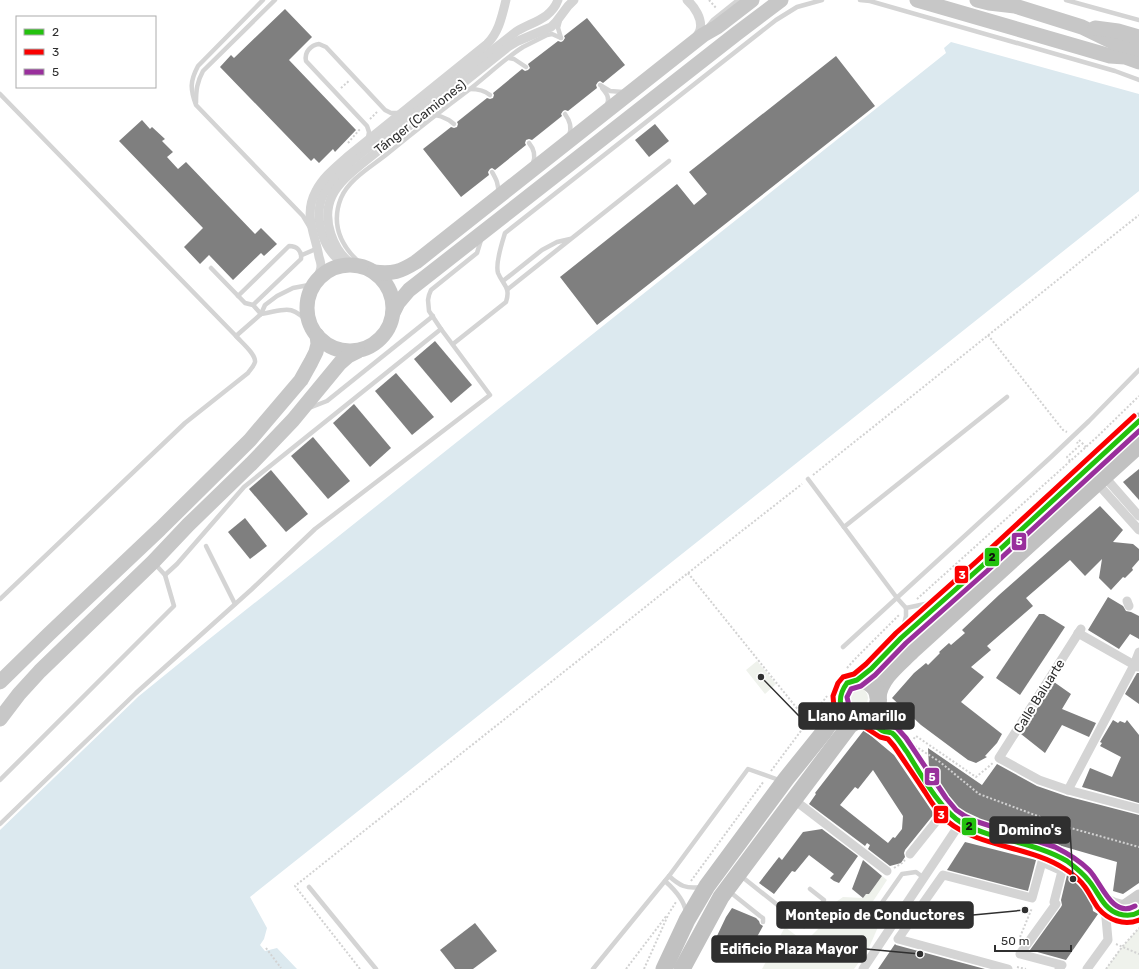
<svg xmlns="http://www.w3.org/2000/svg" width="1139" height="969" viewBox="0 0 1139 969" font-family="Rubik,sans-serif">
  <rect width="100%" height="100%" fill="#fff"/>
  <!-- green -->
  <g fill="#eff2ec">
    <path d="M 757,661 L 776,684 L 765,694 L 746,670 Z"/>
    <circle cx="858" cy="698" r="10"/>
    <path d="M 882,876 L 887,880 L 862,918 L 878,927 L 868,950 L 854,969 L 762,969 L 785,927 L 798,937 L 805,940 L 811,936 L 821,926 L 836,902 L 843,897 L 863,898 L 866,894 L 869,894 Z"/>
    <path d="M 1139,928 L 1139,969 L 1106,969 L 1122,947 Z"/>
  </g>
  <!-- water -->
  <path fill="#dce9ef" d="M 951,42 L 1139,94 L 1139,191 L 250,897 L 267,928 L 264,939 L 260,945 L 265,951 L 277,948 L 297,969 L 0,969 L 0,830 L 139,696 L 208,640 L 946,53 L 944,48 Z"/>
  <!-- building -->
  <g fill="#7f7f7f" fill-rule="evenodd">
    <path d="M 285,9 L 312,37 L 289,60 L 356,130 L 335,152 L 333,149 L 319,163 L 314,158 L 311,161 L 220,67 L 231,55 L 234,58 Z"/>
    <path d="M 587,18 L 625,65 L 603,83 L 600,81 L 598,82 L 596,85 L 597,88 L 568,111 L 565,110 L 563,111 L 561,114 L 562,116 L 532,140 L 529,139 L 526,140 L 525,143 L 526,145 L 495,170 L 492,168 L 490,169 L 488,172 L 489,175 L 461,197 L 423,149 L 451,127 L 454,128 L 457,127 L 458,124 L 457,122 L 487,98 L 490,99 L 493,98 L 494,95 L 493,93 L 522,69 L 525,71 L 528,70 L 530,68 L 528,64 L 558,41 L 561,42 L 563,41 L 565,38 L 564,36 Z"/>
    <path d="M 836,56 L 875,106 L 597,325 L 560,277 L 677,184 L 694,205 L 707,194 L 689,172 Z"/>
    <path d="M 142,120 L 150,129 L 152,127 L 165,139 L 162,141 L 173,152 L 167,157 L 178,169 L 186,162 L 255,234 L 261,228 L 277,244 L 264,256 L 261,253 L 233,280 L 209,255 L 200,264 L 184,247 L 203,228 L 119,141 Z"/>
    <path d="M 655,124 L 669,141 L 649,157 L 635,140 Z"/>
    <path d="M 435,341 L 472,385 L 451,403 L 414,359 Z"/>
    <path d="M 396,373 L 434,417 L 412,435 L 375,391 Z"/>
    <path d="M 354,404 L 391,448 L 370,467 L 333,423 Z"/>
    <path d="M 313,437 L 350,481 L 328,499 L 291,456 Z"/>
    <path d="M 1139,469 L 1139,500 L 1123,482 Z"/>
    <path d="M 271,470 L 308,514 L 286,532 L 249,489 Z"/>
    <path d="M 1100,506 L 1123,530 L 1113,542 L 1133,544 L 1139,549 L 1139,560 L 1132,568 L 1133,570 L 1125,578 L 1123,577 L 1111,590 L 1099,578 L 1102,559 L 1085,576 L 1070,560 L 1026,598 L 1033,606 L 987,646 L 991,650 L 971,667 L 984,677 L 961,702 L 1002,734 L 997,743 L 985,756 L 987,757 L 976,763 L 968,760 L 921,725 L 892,698 L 914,673 L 926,663 L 928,665 L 940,653 L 939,652 L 949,643 L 951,645 L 965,633 L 962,630 L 999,595 Z"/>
    <path d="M 245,518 L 267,546 L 250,559 L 228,532 Z"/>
    <path d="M 1108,597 L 1123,606 L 1126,611 L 1131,612 L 1139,616 L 1139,639 L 1130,634 L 1119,649 L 1088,630 Z"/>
    <path d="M 1039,614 L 1044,614 L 1065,627 L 1020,695 L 996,678 Z"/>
    <path d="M 1137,673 L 1139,673 L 1139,704 L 1125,694 Z"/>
    <path d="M 1054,682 L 1071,694 L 1062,709 L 1096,723 L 1089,737 L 1062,725 L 1045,753 L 1021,734 Z"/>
    <path d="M 1113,720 L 1118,723 L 1120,721 L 1125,723 L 1127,720 L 1139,735 L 1139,803 L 1082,787 L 1090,768 L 1112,777 L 1121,757 L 1100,746 L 1102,743 L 1100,742 Z"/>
    <path d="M 864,730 L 894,755 L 934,814 L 905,850 L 904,853 L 905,857 L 901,863 L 890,866 L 868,849 L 870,845 L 867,843 L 865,846 L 809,804 L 816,794 L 815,793 ZM 873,770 L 903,816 L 902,829 L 895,838 L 893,837 L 888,843 L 840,805 L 855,787 L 858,789 Z"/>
    <path d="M 928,748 L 982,785 L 997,764 L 1037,786 L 1066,796 L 1139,815 L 1139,883 L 1123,894 L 1113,891 L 1117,862 L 975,821 L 950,801 L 944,790 L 929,768 Z"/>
    <path d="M 822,829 L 858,856 L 839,883 L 834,881 L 830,878 L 834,874 L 809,855 L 795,872 L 792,871 L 774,894 L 759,883 L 779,857 L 782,860 L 803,832 Z"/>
    <path d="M 965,842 L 1036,860 L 1028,891 L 947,870 Z"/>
    <path d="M 863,860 L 882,876 L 869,894 L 866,894 L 863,898 L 852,889 Z"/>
    <path d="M 1067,875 L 1086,892 L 1085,893 L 1092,904 L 1093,911 L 1098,914 L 1066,960 L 1030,950 L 1061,907 L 1062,905 L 1061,900 Z"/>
    <path d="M 732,908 L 756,918 L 759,921 L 760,924 L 763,926 L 747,955 L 737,952 L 723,944 L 716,938 L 726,917 Z"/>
    <path d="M 475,923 L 497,951 L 473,969 L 455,969 L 440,950 Z"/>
    <path d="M 895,944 L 896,945 L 985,969 L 878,969 Z"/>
  </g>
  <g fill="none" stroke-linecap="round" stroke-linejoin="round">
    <!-- path -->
    <g stroke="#d2d2d2" stroke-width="2" stroke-dasharray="2 2" stroke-linecap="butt">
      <path d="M 709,0 L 717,9"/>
      <path d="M 341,88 L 350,80"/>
      <path d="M 370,119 L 377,112"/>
      <path d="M 348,143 L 360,129"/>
      <path d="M 988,335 L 1063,430 L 1067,432"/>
      <path d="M 1079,440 L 1086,447"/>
      <path d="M 1070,461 L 1067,457 L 1079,446 L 1077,442"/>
      <path d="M 813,475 L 1139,215"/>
      <path d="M 688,573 L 808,722 L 814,725"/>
      <path d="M 917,599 L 1097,437 L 1139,396"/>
      <path d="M 847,668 L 855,659 L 899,615"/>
      <path d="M 911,742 L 916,736 L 976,777 L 993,763"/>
      <path d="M 915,746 L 940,762 L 979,794 L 1067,827 L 1139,847"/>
      <path d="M 771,771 L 827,696"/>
      <path d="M 894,868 L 902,863 L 905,860"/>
      <path d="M 691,881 L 764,781"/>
      <path d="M 1020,937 L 1032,908"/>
      <path d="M 1116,944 L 1139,954"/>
      <path d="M 266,948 L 281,968"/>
      <path d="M 1017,967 L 1026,969"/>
      <path d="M 360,969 L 295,886 L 688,573 L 802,484"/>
      <path d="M 626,969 L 667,915"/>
      <path d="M 644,969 L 669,913 L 676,902"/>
      <path d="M 1106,969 L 1122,947 L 1139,928"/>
    </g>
    <!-- lane -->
    <g stroke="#d4d4d4" stroke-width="4.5">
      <path d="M 263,0 L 198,66 C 190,81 190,89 196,105 L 303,216 L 309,226"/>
      <path d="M 860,0 L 870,1 L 1115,71 L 1139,80"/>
      <path d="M 1066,0 L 1139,20"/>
      <path d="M 560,20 L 558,28 L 561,38"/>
      <path d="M 709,25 L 713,20 L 738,0"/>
      <path d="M 509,58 L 514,59 L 526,67"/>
      <path d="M 600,85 L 610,91 L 623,92"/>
      <path d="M 602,88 C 607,94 610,98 607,105"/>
      <path d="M 470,89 C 478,89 484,90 490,95"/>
      <path d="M 0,94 L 236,336 C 241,342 256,354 255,362 C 254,366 250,370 248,373 L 185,423 L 0,599"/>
      <path d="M 196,103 C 196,90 197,82 203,71 L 275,0"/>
      <path d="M 425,114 C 436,114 446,117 454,124"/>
      <path d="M 565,114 C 570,121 572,127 569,136"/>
      <path d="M 368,138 L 369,132 L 367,126 L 306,61 C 304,52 311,45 319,44 L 326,47 L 385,110 L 391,113 L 398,113"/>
      <path d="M 529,143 C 534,149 536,155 533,163"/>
      <path d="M 492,172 C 496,179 499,184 498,193"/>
      <path d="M 302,255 L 318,248"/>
      <path d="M 211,268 L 245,303 L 253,305 L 261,314"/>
      <path d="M 367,269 C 344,251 329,228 341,198 C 349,179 371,167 387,154 C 414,132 442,110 470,89 C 488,75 504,59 523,47 C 531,43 539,39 547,35 L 552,34 L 561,38"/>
      <path d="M 503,281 L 542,250 L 557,242 L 570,239"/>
      <path d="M 508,289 L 669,161"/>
      <path d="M 238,296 L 289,246 C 297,246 302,251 301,259 L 253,305"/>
      <path d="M 261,314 C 286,310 290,303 310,324"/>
      <path d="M 236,336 L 261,314 L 265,305 L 277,296 L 293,288 L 314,284"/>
      <path d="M 453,344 L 506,302 C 511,287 503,285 498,273 C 495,263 502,243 505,233 L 776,20 L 797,7 L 822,0"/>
      <path d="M 309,408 L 327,401 L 433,316"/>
      <path d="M 808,479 L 897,598 L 906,608"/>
      <path d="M 844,527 L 1007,397"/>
      <path d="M 206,546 L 235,604"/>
      <path d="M 155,564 L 165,575 L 177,564 L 244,487 L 441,329"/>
      <path d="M 903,629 L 906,616 L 906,608 L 925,604 L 932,601"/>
      <path d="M 843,647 L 1051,457 L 1089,421 L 1139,370"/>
      <path d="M 0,780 L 174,606 L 165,575"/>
      <path d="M 0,824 L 136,693 L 252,589 L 315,529 L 490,395 L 441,329 L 429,311 L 428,300 L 429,295 L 431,290 L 477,253 L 481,240"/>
      <path d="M 669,876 C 680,886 686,889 701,887"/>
      <path d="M 741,876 L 804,926 L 823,902 L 824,900 L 810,889"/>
      <path d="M 665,881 C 674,889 684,899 686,912"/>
      <path d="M 309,887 L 376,969"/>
      <path d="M 730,892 L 760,916 L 763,918 L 763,922"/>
      <path d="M 881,904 L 902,874 L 916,872 L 924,878"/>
      <path d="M 593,969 L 669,876 L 748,769 L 779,780 L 781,780"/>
    </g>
    <!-- street -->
    <g stroke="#d4d4d4" stroke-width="9">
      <path d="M 687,0 C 694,6 703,19 700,30 C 699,33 697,36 695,39"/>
      <path d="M 346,265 C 323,252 312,217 324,193 C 337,169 373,144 395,127 C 436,95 476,63 517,31 C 532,22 551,19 558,0"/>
      <path d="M 353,265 C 333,251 321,219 332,196 C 339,182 352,172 364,162 L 508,47 L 518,41 L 551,27 L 556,22 L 568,6 L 574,0"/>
      <path d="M 316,281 C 318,276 321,271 321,266 C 321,263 320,260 319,257 C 315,233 303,215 316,191 C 323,177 336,167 347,157 L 487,44 C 499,32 502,16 506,0"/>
      <path d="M 1103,475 L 1139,516"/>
      <path d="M 1097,483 L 1139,530"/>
      <path d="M 1127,601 L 1129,606"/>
      <path d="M 1081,629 L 999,758 L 1039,780 L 1068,790 L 1139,809"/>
      <path d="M 1078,633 L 1138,667"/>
      <path d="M 878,703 L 880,713 L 891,726 L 892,733"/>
      <path d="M 863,718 L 870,721 L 883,731 L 892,733 L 900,742 L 940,802 L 951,815 L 961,822 L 975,829 L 1053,854 C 1065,860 1077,867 1087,877 C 1091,882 1092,886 1095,891 C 1104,908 1116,920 1137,914"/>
      <path d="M 1068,790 L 1134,665 L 1139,652"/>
      <path d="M 793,799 L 887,871"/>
      <path d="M 910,854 L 946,809"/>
      <path d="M 1098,888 C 1101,890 1102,893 1105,896 C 1110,902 1118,904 1126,905"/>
      <path d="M 863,969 L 961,822"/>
      <path d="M 1008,969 L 898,939 L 943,875 L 1032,898 L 1042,862 L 1062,871 L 1054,902 L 1056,904 L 1020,954 L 1062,965 L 1059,969"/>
      <path d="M 1087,969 L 1108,940 L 1105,907"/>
    </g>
    <!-- secondary -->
    <g stroke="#cdcdcd" stroke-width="13">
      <path d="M 1126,905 L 1139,896"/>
      <path d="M 1137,914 L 1139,912"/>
    </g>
    <!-- primary -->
    <g stroke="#c7c7c7" stroke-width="15">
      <path d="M 917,0 L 1110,56 L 1125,57 L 1139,62"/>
      <path d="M 977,0 L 989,3 L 1015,6 L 1082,27 L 1115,43 L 1139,49"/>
      <path d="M 1095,28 L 1118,31 L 1139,37"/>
      <circle cx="350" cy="308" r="43"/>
      <path d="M 374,272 C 393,274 400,272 416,262 L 703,35 L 717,27 L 752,0"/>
      <path d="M 393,313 L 398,303 L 409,290 L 736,34 L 781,0"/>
      <path d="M 0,682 L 49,634 L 160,529 L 250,440 L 301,380 L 311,362 L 316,352 L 318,344 L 317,335"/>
      <path d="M 0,719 L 19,694 L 40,671 L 153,562 L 188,525 L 251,464 L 293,420 L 340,363 L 348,356 L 358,351"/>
    </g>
    <!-- highway -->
    <g stroke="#c1c1c1" stroke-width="17">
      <path d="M 857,680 L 871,669 L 901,638 L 982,566 L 1108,450 L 1139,421"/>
      <path d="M 878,697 C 880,678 899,664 912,651 L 1139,445"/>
      <path d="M 664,969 L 687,920 L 707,886 L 786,779 L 823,733 L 841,706"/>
      <path d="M 682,969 L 721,897 L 777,822 L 850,725 C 863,717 886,711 876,690 C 873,685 867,681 861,680 C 835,677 831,717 861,718"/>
    </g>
    <defs>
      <path id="bus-1" d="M 1139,421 L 982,566 L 901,638 L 871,669 L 857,680 L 847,683 C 839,694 836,709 851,717 C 855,719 861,717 865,719 C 872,721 877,728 883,731 C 885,732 889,732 892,733 C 897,736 903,747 907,752 C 920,773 941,811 962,823 C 995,841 1035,842 1067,861 C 1075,867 1083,873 1089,881 C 1099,893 1103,909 1119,914 C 1126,916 1133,916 1139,912"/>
      <path id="bus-2" d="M 1134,416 L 977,561 L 896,633 L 866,664 L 854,674 L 843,677 L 838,683 L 833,696 L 834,708 L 838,715 L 848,723 L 863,726 L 880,737 L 888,739 L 894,746 C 905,762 915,777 925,792 C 931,802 938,813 947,821 C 980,848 1030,846 1065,869 C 1073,874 1080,880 1085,887 C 1090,894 1093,901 1098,908 C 1108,920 1124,926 1139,920"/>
      <path id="bus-3" d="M 1135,906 C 1112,919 1101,882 1089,870 C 1079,860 1067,853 1055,847 L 978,822 L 965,816 L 956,810 L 946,798 L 906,738 L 897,728 L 886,724 L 869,713 L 854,710 L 849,706 L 847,697 L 851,689 L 861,686 L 875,675 L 906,643 L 987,571 L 1139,431"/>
    </defs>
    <!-- bus-1 casing -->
    <use href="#bus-1" stroke="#fff" stroke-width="8"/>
    <!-- bus-2 casing -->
    <use href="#bus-2" stroke="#fff" stroke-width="8"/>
    <!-- bus-3 casing -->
    <use href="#bus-3" stroke="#fff" stroke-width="8"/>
    <!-- bus-1 -->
    <use href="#bus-1" stroke="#23c10e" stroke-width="5"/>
    <!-- bus-2 -->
    <use href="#bus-2" stroke="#fa0000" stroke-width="5"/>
    <!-- bus-3 -->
    <use href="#bus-3" stroke="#992f9c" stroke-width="5"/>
  </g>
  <g text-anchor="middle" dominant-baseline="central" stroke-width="4" stroke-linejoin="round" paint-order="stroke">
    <!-- street labels -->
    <g font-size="13" fill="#2f2f2f" stroke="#fff">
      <text transform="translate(420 117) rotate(-38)">Tánger (Camiones)</text>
      <text transform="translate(1039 696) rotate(-58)">Calle Baluarte</text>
    </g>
  </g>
  <!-- callouts -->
  <path fill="none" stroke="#2f2f2f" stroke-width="1.5" d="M761 677L799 716M1073 879L1070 830M1025 910L973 915M920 954L866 949"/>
  <g fill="#2f2f2f" stroke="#fff" stroke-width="1.5">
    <circle cx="761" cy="677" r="4"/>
    <circle cx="1073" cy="879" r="4"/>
    <circle cx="1025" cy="910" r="4"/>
    <circle cx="920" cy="954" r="4"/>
  </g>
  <g fill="#2f2f2f" stroke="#2f2f2f" stroke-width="1.5">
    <rect x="799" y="703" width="115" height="26" rx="4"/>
    <rect x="990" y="817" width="80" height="26" rx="4"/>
    <rect x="777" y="902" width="196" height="26" rx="4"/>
    <rect x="712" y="936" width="154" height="26" rx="4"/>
  </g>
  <g font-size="14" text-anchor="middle" font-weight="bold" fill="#fff">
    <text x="857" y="721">Llano Amarillo</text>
    <text x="1030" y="835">Domino's</text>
    <text x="875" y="920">Montepio de Conductores</text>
    <text x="789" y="954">Edificio Plaza Mayor</text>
  </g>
  <g stroke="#fff" stroke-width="1.5">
    <rect x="1011" y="532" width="16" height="19" rx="4" fill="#992f9c"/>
    <rect x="984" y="547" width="16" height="20" rx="4" fill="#23c10e"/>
    <rect x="954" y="565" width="15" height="19" rx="4" fill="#fa0000"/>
    <rect x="924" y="767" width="16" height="19" rx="4" fill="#992f9c"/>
    <rect x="933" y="805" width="16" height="19" rx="4" fill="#fa0000"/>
    <rect x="961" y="817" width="16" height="19" rx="4" fill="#23c10e"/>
  </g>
  <g font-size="11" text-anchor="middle" font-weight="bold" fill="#fff">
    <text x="1019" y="545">5</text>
    <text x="962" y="579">3</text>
    <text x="932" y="781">5</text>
    <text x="941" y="819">3</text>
  </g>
  <g font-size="11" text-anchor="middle" font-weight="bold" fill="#111">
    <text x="992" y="561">2</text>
    <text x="969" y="830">2</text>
  </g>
  <!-- legend -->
  <rect x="16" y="16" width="140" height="72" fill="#ffffff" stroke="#acacac"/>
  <rect x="24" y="29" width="20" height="6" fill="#23c10e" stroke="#acacac"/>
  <text x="52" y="36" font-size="12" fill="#2f2f2f">2</text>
  <rect x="24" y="49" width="20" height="6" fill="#fa0000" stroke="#acacac"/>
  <text x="52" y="56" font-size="12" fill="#2f2f2f">3</text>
  <rect x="24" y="69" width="20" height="6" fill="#992f9c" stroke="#acacac"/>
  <text x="52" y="76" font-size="12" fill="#2f2f2f">5</text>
  <!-- scale -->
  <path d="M995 945v6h76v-6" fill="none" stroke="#2f2f2f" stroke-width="2"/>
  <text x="1001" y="945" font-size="12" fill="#2f2f2f" stroke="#ffffff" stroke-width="3" paint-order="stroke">50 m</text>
</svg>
